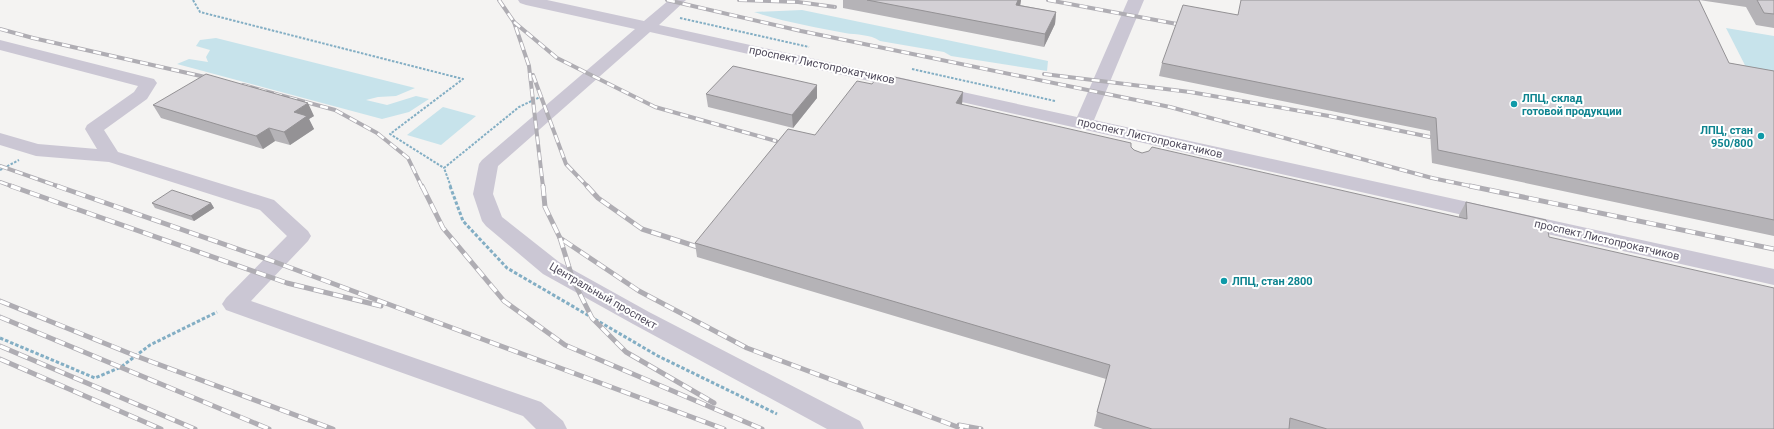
<svg xmlns="http://www.w3.org/2000/svg" width="1774" height="429" viewBox="0 0 1774 429" font-family="Roboto,sans-serif">
  <rect width="100%" height="100%" fill="#f4f3f2"/>
  <!-- green -->
  <g fill="#c7e3eb">
    <path d="M 802,10 L 1048,61 L 1047,71 L 951,56 L 944,52 L 880,41 C 870,34 857,35 845,33 C 814,27 784,22 754,12 Z"/>
    <path d="M 1726,28 L 1774,36 L 1774,79 L 1750,75 Z"/>
    <path d="M 216,38 L 415,88 L 396,96 L 378,97 L 366,100 L 387,105 L 416,96 L 429,99 L 409,112 L 382,119 L 177,64 L 189,59 L 208,62 L 206,57 L 210,50 L 196,46 L 200,40 Z"/>
    <path d="M 443,107 L 476,116 L 441,145 L 407,135 Z"/>
  </g>
  <g fill="none" stroke-linecap="round" stroke-linejoin="round">
    <!-- path-far1 -->
    <g stroke="#83aec4" stroke-width="2" stroke-dasharray="2.5 1.5" stroke-linecap="butt">
      <path d="M 193,0 L 200,12 L 463,79 L 390,134 L 444,168"/>
      <path d="M 680,18 L 809,47"/>
      <path d="M 912,69 L 1055,101"/>
      <path d="M 0,170 L 19,160"/>
      <path d="M 451,187 L 444,168 L 519,107 L 540,97"/>
    </g>
    <!-- path -->
    <g stroke="#83aec4" stroke-width="3" stroke-dasharray="3.5 2" stroke-linecap="butt">
      <path d="M 450,186 L 463,221 L 507,268 L 658,356 L 777,414"/>
      <path d="M 0,338 L 95,378 L 121,367 L 150,345 L 217,312"/>
    </g>
    <!-- minor -->
    <g fill="#cbc7d4" fill-rule="evenodd">
      <path d="M 518,0 L 547,0 L 644,21 L 669,0 L 686,0 L 659,25 L 911,80 L 914,84 L 911,88 L 905,89 L 650,32 L 498,166 L 493,194 L 502,217 L 559,262 L 649,312 L 860,421 L 864,429 L 827,429 L 633,324 L 543,274 L 486,226 L 482,221 L 473,194 L 479,164 L 482,160 L 635,29 L 526,5 L 520,3 Z"/>
      <path d="M 1128,0 L 1144,0 L 1094,120 L 1774,269 L 1774,285 L 935,96 L 929,95 L 926,91 L 929,87 L 935,86 L 1077,117 Z"/>
      <path d="M 0,40 L 154,79 L 157,83 L 147,99 L 104,130 L 118,152 L 274,200 L 308,231 L 311,236 L 308,241 L 251,301 L 541,402 L 563,421 L 567,429 L 536,429 L 523,416 L 226,310 L 222,304 L 226,298 L 287,236 L 260,210 L 109,162 L 36,156 L 0,145 L 0,133 L 38,144 L 97,149 L 85,129 L 87,125 L 134,92 L 138,86 L 0,50 Z"/>
    </g>
    <defs>
      <g id="rail-far1">
        <path d="M 499,0 L 514,22 L 529,66 L 543,187"/>
        <path d="M 667,0 L 801,31 L 1170,107 L 1432,178 L 1475,187"/>
        <path d="M 739,0 L 798,2 L 835,7"/>
        <path d="M 1048,0 L 1177,24"/>
        <path d="M 514,22 L 557,58 L 655,107 L 776,141"/>
        <path d="M 0,29 L 33,38 L 214,79"/>
        <path d="M 1044,74 L 1190,92 L 1329,116 L 1430,137"/>
        <path d="M 533,75 L 566,164 L 588,187"/>
        <path d="M 243,85 L 335,110 L 377,133 L 408,158 L 422,187"/>
        <path d="M 0,166 L 60,187"/>
        <path d="M 0,182 L 14,187"/>
      </g>
      <g id="rail">
        <path d="M 11,186 L 287,283 L 381,306"/>
        <path d="M 57,186 L 275,262 L 724,429"/>
        <path d="M 422,186 L 443,228 L 504,301 L 565,345 L 762,429"/>
        <path d="M 543,186 L 545,207 L 560,238 L 639,291 L 747,348 L 963,429"/>
        <path d="M 587,186 L 598,198 L 642,229 L 704,249"/>
        <path d="M 1470,186 L 1774,249"/>
        <path d="M 560,238 L 573,280 L 592,318 L 626,352 L 714,403"/>
        <path d="M 0,301 L 136,356 L 333,429"/>
        <path d="M 0,317 L 269,429"/>
        <path d="M 0,346 L 195,429"/>
        <path d="M 0,359 L 161,429"/>
        <path d="M 959,425 L 981,429"/>
      </g>
    </defs>
    <!-- rail-far1 casing -->
    <use href="#rail-far1" stroke="#afadb3" stroke-width="4"/>
    <!-- rail casing -->
    <use href="#rail" stroke="#afadb3" stroke-width="5"/>
    <!-- rail-far1 -->
    <use href="#rail-far1" stroke="#fff" stroke-width="2.5" stroke-dasharray="8" stroke-linecap="butt"/>
    <!-- rail -->
    <use href="#rail" stroke="#fff" stroke-width="3.5" stroke-dasharray="10" stroke-linecap="butt"/>
  </g>
  <!-- wall -->
  <g fill="#b5b3b7">
    <path d="M 843,0 L 1021,0 L 1020,5 L 1056,12 L 1055,24 L 1044,47 L 843,8 Z"/>
    <path d="M 1699,0 L 1774,0 L 1774,28 L 1756,25 L 1746,7 Z"/>
    <path d="M 1237,15 L 1729,63 L 1774,71 L 1774,236 L 1432,163 L 1430,131 L 1159,76 L 1162,63 Z"/>
    <path d="M 706,94 L 817,98 L 793,128 L 708,107 Z"/>
    <path d="M 153,105 L 314,116 L 309,119 L 314,129 L 290,145 L 275,141 L 263,149 L 161,118 Z"/>
    <path d="M 962,105 L 1131,147 L 1134,150 L 1142,153 L 1459,217 L 1459,215 L 1466,202 L 1549,237 L 1774,429 L 1103,429 L 1094,426 L 1097,412 L 1106,379 L 697,257 L 695,243 L 815,135 Z"/>
    <path d="M 152,203 L 211,203 L 214,208 L 194,221 L 155,208 Z"/>
  </g>
  <!-- shaded-wall -->
  <g fill="#949295">
    <path d="M 1018,0 L 1021,0 L 1020,7 L 1016,5 Z"/>
    <path d="M 1056,12 L 1055,24 L 1044,47 L 1045,34 Z"/>
    <path d="M 817,85 L 817,98 L 793,128 L 792,115 Z"/>
    <path d="M 963,92 L 962,105 L 956,103 Z"/>
    <path d="M 308,103 L 314,116 L 309,119 L 314,129 L 290,145 L 284,132 L 294,112 Z"/>
    <path d="M 269,128 L 275,141 L 263,149 L 256,136 Z"/>
    <path d="M 211,203 L 214,208 L 194,221 L 191,216 Z"/>
  </g>
  <!-- building -->
  <g fill="#d3d0d5" stroke="#949295">
    <path d="M 867,0 L 1018,0 L 1016,5 L 1056,12 L 1045,34 Z"/>
    <path d="M 1241,0 L 1699,0 L 1729,63 L 1774,71 L 1774,220 L 1438,150 L 1436,118 L 1162,63 L 1183,5 L 1238,15 Z"/>
    <path d="M 1757,0 L 1774,0 L 1774,14 L 1764,13 Z"/>
    <path d="M 733,66 L 817,85 L 792,115 L 706,94 Z"/>
    <path d="M 206,74 L 308,103 L 294,112 L 307,116 L 284,132 L 269,128 L 256,136 L 153,105 Z"/>
    <path d="M 880,74 L 963,92 L 956,103 L 1131,143 L 1131,147 L 1134,150 L 1142,153 L 1149,151 L 1152,147 L 1467,219 L 1466,202 L 1546,220 L 1549,237 L 1774,288 L 1774,429 L 1327,429 L 1290,418 L 1289,429 L 1152,429 L 1097,412 L 1110,365 L 695,243 L 788,129 L 815,135 L 857,81 L 872,84 Z"/>
    <path d="M 172,190 L 211,203 L 191,216 L 152,203 Z"/>
  </g>
  <!-- markers -->
  <g fill="#0f9aa8" stroke="#fff" stroke-width="1.5">
    <circle cx="1514" cy="104" r="4"/>
    <circle cx="1761" cy="136" r="4"/>
    <circle cx="1224" cy="281" r="4"/>
  </g>
  <g text-anchor="middle" dominant-baseline="central" stroke-width="4" stroke-linejoin="round" paint-order="stroke">
    <!-- street labels -->
    <g font-size="11" fill="#514c5d" stroke="#fff">
      <text transform="translate(822 65) rotate(12)">проспект Листопрокатчиков</text>
      <text transform="translate(1150 138) rotate(13)">проспект Листопрокатчиков</text>
      <text transform="translate(1607 240) rotate(13)">проспект Листопрокатчиков</text>
      <text transform="translate(603 296) rotate(30)">Центральный проспект</text>
    </g>
    <!-- culture labels -->
    <g font-size="11" font-weight="bold" fill="#0d838f" stroke="#fff" text-anchor="start">
      <text x="1522" y="98">ЛПЦ, склад<tspan x="1522" dy="13">готовой продукции</tspan></text>
      <text x="1753" y="130" text-anchor="end">ЛПЦ, стан<tspan x="1753" dy="13">950/800</tspan></text>
      <text x="1232" y="281">ЛПЦ, стан 2800</text>
    </g>
  </g>
</svg>
